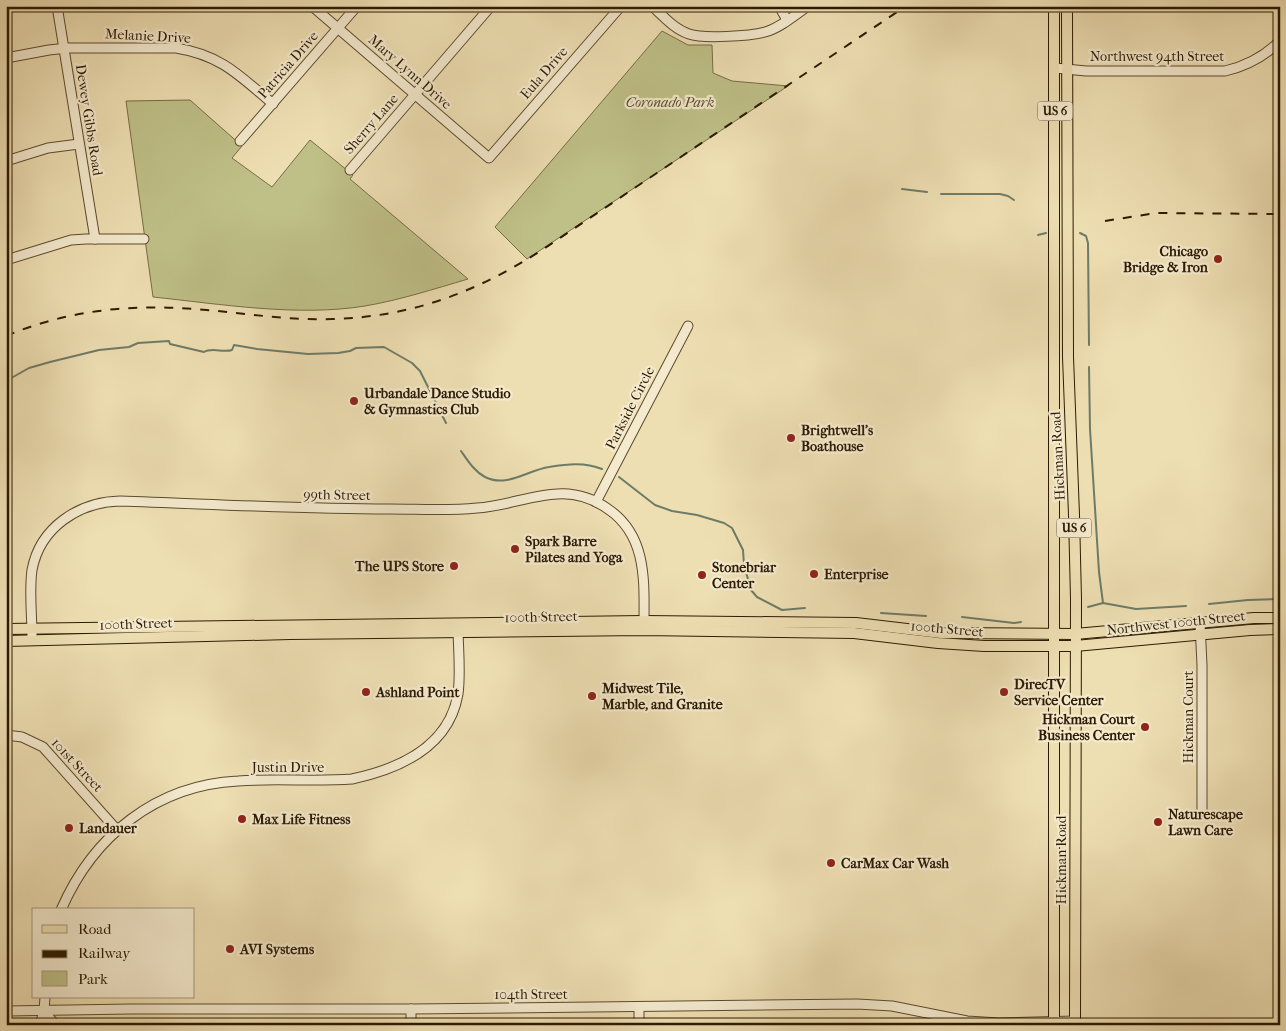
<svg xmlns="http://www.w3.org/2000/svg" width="1286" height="1031" viewBox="0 0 1286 1031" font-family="'IM FELL French Canon',serif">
  <rect width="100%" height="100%" fill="#eedfb3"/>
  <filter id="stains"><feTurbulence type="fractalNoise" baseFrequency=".004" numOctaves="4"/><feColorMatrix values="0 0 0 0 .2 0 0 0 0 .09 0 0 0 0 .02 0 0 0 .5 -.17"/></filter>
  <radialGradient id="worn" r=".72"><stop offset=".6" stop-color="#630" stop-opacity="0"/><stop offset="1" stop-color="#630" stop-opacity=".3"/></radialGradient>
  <!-- green -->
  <g fill="#bfc088" stroke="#766d44">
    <path d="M 662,31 L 688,45 L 712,45 L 713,73 L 732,81 L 788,86 L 527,259 L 495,227 Z"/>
    <path d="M 190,100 L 242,146 L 232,158 L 272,187 L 310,140 L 353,175 L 350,179 L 468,279 C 434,289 400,300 365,306 C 298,317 220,304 153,297 L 126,101 Z"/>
  </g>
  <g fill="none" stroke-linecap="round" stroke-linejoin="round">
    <!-- stream -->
    <g stroke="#6d7c68" stroke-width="2">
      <path d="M 902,189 L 927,192"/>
      <path d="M 941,194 L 1000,194 L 1008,196 L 1014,200"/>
      <path d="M 1080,233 L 1086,236 L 1088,243 L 1089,345"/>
      <path d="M 1038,235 L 1046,233"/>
      <path d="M 1089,367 L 1090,429 L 1099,572 L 1103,603"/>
      <path d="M 6,381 L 29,368 L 50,362 L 99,350 L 129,347 L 138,343 L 169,341 L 170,344 L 204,352 C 212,347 223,353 232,350 L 234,345 L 257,349 L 308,354 L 338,353 L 350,351 L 356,348 L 384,347 L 412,363 L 420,371 L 446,423"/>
      <path d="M 461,451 C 468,461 474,471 485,477 C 507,488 528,470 549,467 C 567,464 585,462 602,469"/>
      <path d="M 619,477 L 655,505 L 672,511 L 697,515 L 724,523 L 732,528 L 743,550 L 744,565 L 751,590 L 757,597 L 782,610 L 805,608"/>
      <path d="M 1209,604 L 1248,600 L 1280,599"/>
      <path d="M 1088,607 L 1103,603 L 1136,609 L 1186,606"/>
      <path d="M 881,613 L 926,616"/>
      <path d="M 962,617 L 1014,623 L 1021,622"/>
    </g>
    <defs>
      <g id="minor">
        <path d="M 57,6 L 95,239"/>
        <path d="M 312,6 L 489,158 L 621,6"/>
        <path d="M 652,6 C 663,16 674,29 689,34 C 703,39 750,36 765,32 C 780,28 795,15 808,6"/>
        <path d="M 779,6 L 787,20"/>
        <path d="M 6,58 L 49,50 L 67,48 L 176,48 C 221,55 240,76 273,104"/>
        <path d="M 1055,68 L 1086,71 L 1225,71 C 1247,66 1264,57 1280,41"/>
        <path d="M 240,141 L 357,6"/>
        <path d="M 6,161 L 48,148 L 79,144"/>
        <path d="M 350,170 L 491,6"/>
        <path d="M 6,260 L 71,240 L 86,239 L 144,239"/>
        <path d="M 596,502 L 688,326"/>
        <path d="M 1200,623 L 1202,665 L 1202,811"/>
        <path d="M 32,636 C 32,614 29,591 32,570 C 40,527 79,502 120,501 C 210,504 300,509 389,509 C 418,509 448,511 477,508 C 524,505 563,477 608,509 C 648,536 644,583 644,626"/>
        <path d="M 6,735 L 22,737 L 43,747 L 117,830"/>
        <path d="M 61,910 C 93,836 156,785 238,781 C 276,778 314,782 352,779 C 399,769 449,747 458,694 C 461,672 458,648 458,626"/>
        <path d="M 639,1007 L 639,1025"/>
        <path d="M 6,1011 L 131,1009 L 411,1009 L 857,1004 L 892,1006 L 967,1021 L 999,1023 L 1075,1021"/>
        <path d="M 44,1011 L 52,1021 L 52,1025"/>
        <path d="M 40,1025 L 44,1011 L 45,997"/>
        <path d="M 411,1025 L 411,1009"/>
      </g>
      <g id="major">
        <path d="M 1067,6 L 1068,357 L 1074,515 L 1076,599 L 1075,1025"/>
        <path d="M 6,629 L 644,621 L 856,623 L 941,633 L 1075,634 L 1254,618 L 1280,618"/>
        <path d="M 6,641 L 290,634 L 644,630 L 854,633 L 938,643 L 984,646 L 1075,646 L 1250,630 L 1280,629"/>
        <path d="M 1054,1025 L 1054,6"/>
      </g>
    </defs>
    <!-- minor casing -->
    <use href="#minor" stroke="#5c4b2e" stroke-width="11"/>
    <!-- major casing -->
    <use href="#major" stroke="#2c1a01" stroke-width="12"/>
    <!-- minor -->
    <use href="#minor" stroke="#f4eace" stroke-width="9"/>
    <!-- major -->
    <use href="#major" stroke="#eedfb3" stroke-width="10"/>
    <!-- rail -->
    <g stroke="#2c1a01" stroke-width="2" stroke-dasharray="9 9" stroke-linecap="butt">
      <path d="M 1105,221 L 1156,213 L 1280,214"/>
      <path d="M 6,336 C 60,313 119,305 177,308 C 229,310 280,321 332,319 C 413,317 479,291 545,248 L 906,6"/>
    </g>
  </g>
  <!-- markers -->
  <g fill="#8f2418" stroke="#f4eace" stroke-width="2">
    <circle cx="1218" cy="259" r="5"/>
    <circle cx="354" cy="401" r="5"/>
    <circle cx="791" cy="438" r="5"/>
    <circle cx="515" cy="549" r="5"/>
    <circle cx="454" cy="566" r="5"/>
    <circle cx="814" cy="574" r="5"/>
    <circle cx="702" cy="575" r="5"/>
    <circle cx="366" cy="692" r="5"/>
    <circle cx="1004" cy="692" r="5"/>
    <circle cx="592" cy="696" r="5"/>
    <circle cx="1145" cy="727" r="5"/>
    <circle cx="242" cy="819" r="5"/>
    <circle cx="1158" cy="822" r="5"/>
    <circle cx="69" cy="828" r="5"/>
    <circle cx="831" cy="863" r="5"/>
    <circle cx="230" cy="949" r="5"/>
  </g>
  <g text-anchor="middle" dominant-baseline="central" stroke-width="4.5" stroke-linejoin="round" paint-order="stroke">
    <!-- shield labels -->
    <g fill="#f4eace" stroke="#68583e" stroke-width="1">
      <rect x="1037.5" y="101.5" width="35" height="19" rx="4"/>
      <rect x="1056.5" y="518.5" width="35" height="19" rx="4"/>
    </g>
    <g font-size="12" font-weight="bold" fill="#2c1a01">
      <text x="1055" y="111">US 6</text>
      <text x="1074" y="528">US 6</text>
    </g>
    <!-- street labels -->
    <g font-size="14" fill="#2c1a01" stroke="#f4eace">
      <text transform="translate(148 36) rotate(3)">Melanie Drive</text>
      <text x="1157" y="56">Northwest 94th Street</text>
      <text transform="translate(288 65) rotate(-49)">Patricia Drive</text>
      <text transform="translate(410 72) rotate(41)">Mary Lynn Drive</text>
      <text transform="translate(544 73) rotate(-49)">Eula Drive</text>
      <text transform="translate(89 120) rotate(81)">Dewey Gibbs Road</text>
      <text transform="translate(371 124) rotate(-49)">Sherry Lane</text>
      <text transform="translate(630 408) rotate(-63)">Parkside Circle</text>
      <text transform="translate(1058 456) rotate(-93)">Hickman Road</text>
      <text transform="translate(337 495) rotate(1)">99th Street</text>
      <text transform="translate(541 617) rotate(-1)">100th Street</text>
      <text transform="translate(1176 623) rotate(-6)">Northwest 100th Street</text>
      <text transform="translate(136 624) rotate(-2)">100th Street</text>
      <text transform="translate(947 629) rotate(5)">100th Street</text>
      <text transform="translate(1188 717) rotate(-90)">Hickman Court</text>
      <text transform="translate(77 765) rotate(47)">101st Street</text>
      <text x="288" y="767">Justin Drive</text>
      <text transform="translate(1061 860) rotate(-90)">Hickman Road</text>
      <text x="531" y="994">104th Street</text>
    </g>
    <!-- park labels -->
    <g font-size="14" font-style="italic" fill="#584c2a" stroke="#f4eace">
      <text x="670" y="102">Coronado Park</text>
    </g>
    <!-- poi labels -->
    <g font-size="14" font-weight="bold" fill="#2c1a01" stroke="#f4eace" text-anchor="start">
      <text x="1208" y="251" text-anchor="end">Chicago<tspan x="1208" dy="16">Bridge &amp; Iron</tspan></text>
      <text x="364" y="393">Urbandale Dance Studio<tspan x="364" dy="16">&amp; Gymnastics Club</tspan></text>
      <text x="801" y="430">Brightwell's<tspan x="801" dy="16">Boathouse</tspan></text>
      <text x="525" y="541">Spark Barre<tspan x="525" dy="16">Pilates and Yoga</tspan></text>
      <text x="444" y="566" text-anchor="end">The UPS Store</text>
      <text x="712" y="567">Stonebriar<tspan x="712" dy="16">Center</tspan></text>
      <text x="824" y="574">Enterprise</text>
      <text x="1014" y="684">DirecTV<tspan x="1014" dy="16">Service Center</tspan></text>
      <text x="602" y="688">Midwest Tile,<tspan x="602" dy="16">Marble, and Granite</tspan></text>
      <text x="376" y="692">Ashland Point</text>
      <text x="1135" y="719" text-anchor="end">Hickman Court<tspan x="1135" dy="16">Business Center</tspan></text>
      <text x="1168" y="814">Naturescape<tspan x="1168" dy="16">Lawn Care</tspan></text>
      <text x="252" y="819">Max Life Fitness</text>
      <text x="79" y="828">Landauer</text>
      <text x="841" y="863">CarMax Car Wash</text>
      <text x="240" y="949">AVI Systems</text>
    </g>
  </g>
  <!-- margin -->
  <rect width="1286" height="1031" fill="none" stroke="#eedfb3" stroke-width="25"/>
  <rect x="8" y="8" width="1271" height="1016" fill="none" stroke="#2c1a01" stroke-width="2.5"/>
  <rect x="12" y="12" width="1261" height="1006" fill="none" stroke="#2c1a01"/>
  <!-- legend -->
  <rect x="32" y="908" width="162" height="90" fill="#f4eace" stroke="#a4977c"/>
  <rect x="42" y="925" width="25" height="8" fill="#eedfb3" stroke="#a4977c"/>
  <text x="78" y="934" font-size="15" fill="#2c1a01">Road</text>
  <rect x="42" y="950" width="25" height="8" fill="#2c1a01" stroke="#a4977c"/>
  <text x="78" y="958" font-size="15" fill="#2c1a01">Railway</text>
  <rect x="42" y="971" width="25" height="15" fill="#bfc088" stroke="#a4977c"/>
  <text x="78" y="984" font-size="15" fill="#2c1a01">Park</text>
  <rect width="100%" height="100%" filter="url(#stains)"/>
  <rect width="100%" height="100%" fill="url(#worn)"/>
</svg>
